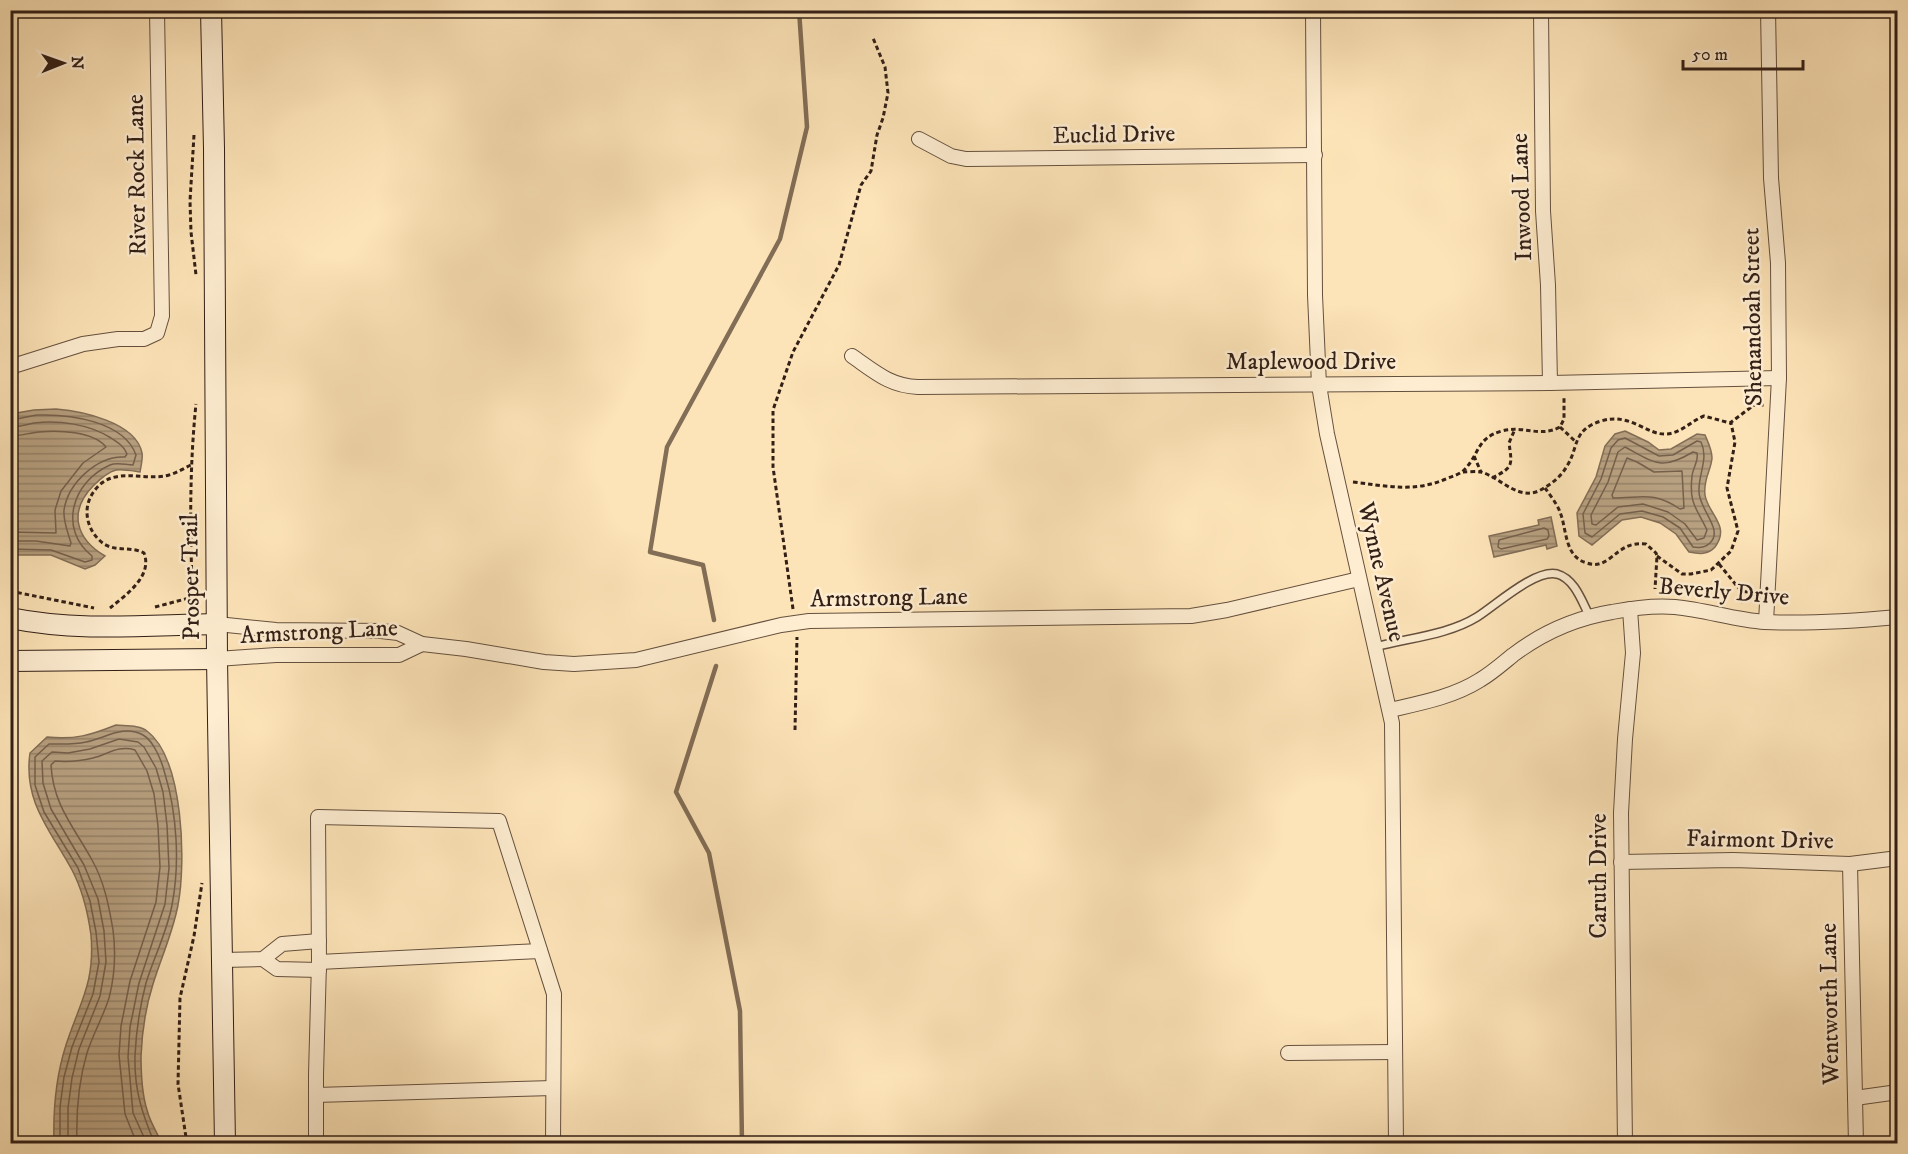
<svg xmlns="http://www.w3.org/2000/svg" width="1908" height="1154" viewBox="0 0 1908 1154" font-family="'IM FELL DW Pica',serif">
  <defs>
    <pattern id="water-rules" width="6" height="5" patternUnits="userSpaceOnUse" patternTransform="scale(1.5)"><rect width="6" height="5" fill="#b8a181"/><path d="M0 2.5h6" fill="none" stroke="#968369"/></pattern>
  </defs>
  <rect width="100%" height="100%" fill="#fde4b8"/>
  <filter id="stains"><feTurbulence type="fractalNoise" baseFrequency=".00333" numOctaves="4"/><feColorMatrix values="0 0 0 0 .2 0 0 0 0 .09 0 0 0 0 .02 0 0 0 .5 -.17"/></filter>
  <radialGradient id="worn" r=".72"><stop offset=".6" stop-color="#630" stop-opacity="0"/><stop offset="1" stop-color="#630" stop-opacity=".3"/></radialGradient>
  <!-- water -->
  <g fill="url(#water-rules)" stroke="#826d56" stroke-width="1.5">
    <path d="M 56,409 C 81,411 136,422 142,453 C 143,458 141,466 140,472 C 133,471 124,469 116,470 C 108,472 99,480 93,486 C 68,512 76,539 105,556 L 95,565 L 85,569 L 51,555 L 11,555 L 11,414 L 34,410 Z"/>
    <path d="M 1625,431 L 1648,442 L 1659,450 L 1671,449 L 1697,434 L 1705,435 C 1708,442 1712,450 1712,458 C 1711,471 1703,479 1705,495 C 1708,514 1731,526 1715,547 C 1708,555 1699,554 1689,552 L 1676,534 L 1660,523 L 1641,517 L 1622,520 L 1592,545 L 1579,536 L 1577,513 L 1596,477 L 1605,446 L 1615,434 Z"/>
    <path d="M 1551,517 L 1557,546 L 1547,549 L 1546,545 L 1494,557 L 1489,536 L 1539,525 L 1538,520 Z"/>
    <path d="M 116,725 C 126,726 140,725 147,731 C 184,759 186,864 178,905 C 173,932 161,958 153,984 C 146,1006 142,1032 141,1056 C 141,1072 142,1094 147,1110 C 150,1122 157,1133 162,1143 L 54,1143 C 53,1110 56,1076 66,1045 C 80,1002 95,983 91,935 C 88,913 82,889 72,870 C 51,831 23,802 30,753 L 47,737 C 75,740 91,735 116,725 Z"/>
  </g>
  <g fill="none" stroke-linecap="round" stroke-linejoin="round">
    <!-- shore -->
    <g stroke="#75604c" stroke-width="1.5">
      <path d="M 10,420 C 20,419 29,416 38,415 C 69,414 124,421 136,455 L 133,465 C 126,465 117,462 110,465 C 72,482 58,529 92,556 L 92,560 L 85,562 L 51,550 L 10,549"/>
      <path d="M 10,427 C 18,427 26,425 34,423 C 59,420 89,424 111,438 C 118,443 124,446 127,454 L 125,457 C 98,455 68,483 64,510 C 63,521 68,533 71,543 L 70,546 L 36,541 L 10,541"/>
      <path d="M 10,436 C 20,436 29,433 39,432 C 58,430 93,431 106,447 L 83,463 L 61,491 L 55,510 L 56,533 L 10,532"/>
      <path d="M 1625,438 L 1659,456 L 1673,455 L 1697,441 L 1701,442 C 1709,459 1698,474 1699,492 C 1699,509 1724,530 1710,543 C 1705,548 1699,548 1693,547 L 1680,528 L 1663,517 L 1642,511 L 1620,514 L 1592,537 L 1585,533 L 1583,514 L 1601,479 L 1611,448 L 1618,440 Z"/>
      <path d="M 1625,447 C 1655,463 1661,471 1693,452 L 1697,453 C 1699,461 1693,467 1692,476 C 1689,504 1696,507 1707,530 L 1704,538 L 1697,540 L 1685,524 L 1668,512 L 1643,504 L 1618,507 L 1596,525 L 1592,524 L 1591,515 L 1608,482 L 1618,452 Z"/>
      <path d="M 1627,458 L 1637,462 L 1654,472 L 1682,471 L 1684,508 L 1680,509 C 1653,491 1642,498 1613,498 L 1612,495 Z"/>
      <path d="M 1544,528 L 1548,530 L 1549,536 L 1547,539 L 1501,549 L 1498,547 L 1499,540 Z"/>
      <path d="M 60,1144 L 60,1107 L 64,1077 L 72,1047 L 93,994 L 99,962 L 96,932 L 90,901 L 78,868 L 44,812 L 35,785 L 35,757 L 49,744 C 62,744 73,745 86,742 C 104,739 123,724 143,735 C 154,741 162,762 165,774 C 177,814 180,864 172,905 C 167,932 154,957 146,983 C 140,1006 136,1032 135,1056 C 134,1089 142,1114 155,1144"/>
      <path d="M 68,1144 L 68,1108 L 72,1078 L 79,1049 L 100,996 L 106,962 L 104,931 L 98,899 L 84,865 L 51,809 L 43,783 L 42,761 L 52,752 L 68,753 L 90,749 L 119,739 L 138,742 L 144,747 L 156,768 L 163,792 L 167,825 L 169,868 L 165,904 L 139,983 L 130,1027 L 128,1057 L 133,1113 L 147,1144"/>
      <path d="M 77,1144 C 76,1113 78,1083 87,1053 C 93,1034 103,1017 109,998 C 115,975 116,953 113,930 C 109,906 104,881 92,860 C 74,827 53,805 51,765 L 55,761 C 68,762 81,761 93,758 C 108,754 119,745 135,750 L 147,771 L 154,794 L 158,826 L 160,867 L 156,902 L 130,981 L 121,1026 L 119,1055 L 125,1114 L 137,1144"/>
    </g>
    <!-- stream -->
    <g stroke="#826d56" stroke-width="4.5">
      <path d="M 714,620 L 703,565 L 650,552 L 667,447 L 780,239 L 807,127 L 799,10"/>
      <path d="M 716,666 L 676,792 L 709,853 L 740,1011 L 742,1144"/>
    </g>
    <defs>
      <path id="lane" d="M 1375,647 C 1408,638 1448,635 1477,617 C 1496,605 1535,569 1557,574 C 1575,579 1582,602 1590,617"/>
      <g id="street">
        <path d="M 1313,10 L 1315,295 L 1319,385 L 1327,434 L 1392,723 L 1396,1144"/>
        <path d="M 1541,10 L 1543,211 L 1548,285 L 1550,383"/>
        <path d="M 919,139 L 951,156 L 966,159 L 1315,155"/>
        <path d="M 852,356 C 875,372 890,386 918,387 L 1550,383 L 1779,378"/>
        <path d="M 10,367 L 83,344 L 118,339 L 144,339 L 157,333 L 162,316 L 157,10"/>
        <path d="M 1766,622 L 1779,378 L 1778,263 L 1771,178 L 1768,10"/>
        <path d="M 217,624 L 276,630 L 381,631 L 398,633 L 422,644 L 466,649 L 544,662 L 574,664 L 636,660 L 781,625 L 809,621 L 1191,616 L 1227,610 L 1359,579"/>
        <path d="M 217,659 L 276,655 L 399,655 L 422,644"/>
        <path d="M 1390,710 C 1421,703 1453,697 1480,680 C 1492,673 1502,664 1513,655 C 1542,633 1576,618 1612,612 C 1633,608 1654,605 1675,607 C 1706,610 1735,620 1765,622 C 1809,624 1854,621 1898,617"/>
        <path d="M 1621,862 L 1733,860 L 1850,864 L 1898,858"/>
        <path d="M 1850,864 L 1856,1144"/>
        <path d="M 263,959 L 277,969 L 319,970"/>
        <path d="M 223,960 L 263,959 L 282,944 L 319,941"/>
        <path d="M 319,962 L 540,951"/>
        <path d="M 1288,1053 L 1395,1052"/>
        <path d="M 316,1095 L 553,1088"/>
        <path d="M 1855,1098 L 1898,1092"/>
        <path d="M 316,1144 L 316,1075 L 319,962 L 318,817 L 499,821 L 554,994 L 553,1144"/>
        <path d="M 1625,1144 L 1621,813 L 1625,739 L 1633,653 L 1630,609"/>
      </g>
      <g id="secondary">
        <path d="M 211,10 L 214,149 L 217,659 L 225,1144"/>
        <path d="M 10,618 C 78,632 148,625 217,624"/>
        <path d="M 10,661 L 217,659"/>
      </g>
    </defs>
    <!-- lane casing -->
    <use href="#lane" stroke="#65503e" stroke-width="10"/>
    <!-- street casing -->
    <use href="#street" stroke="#65503e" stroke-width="16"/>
    <!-- secondary casing -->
    <use href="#secondary" stroke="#321f16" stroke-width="22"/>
    <!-- path -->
    <g stroke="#321f16" stroke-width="3" stroke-dasharray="4.5 3" stroke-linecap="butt">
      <path d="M 194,135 L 190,201 L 191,232 L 196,275"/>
      <path d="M 1754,395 L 1754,405 L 1764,405"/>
      <path d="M 1560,427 L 1575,441"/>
      <path d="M 1474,456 L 1481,472"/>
      <path d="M 1463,472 C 1468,472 1476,471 1481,472 C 1502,478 1520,504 1544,488 C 1553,483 1562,475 1567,466 C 1579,447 1572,430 1601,421 C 1631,412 1647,436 1667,434 C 1681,433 1691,421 1704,416 L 1730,423 L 1754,405"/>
      <path d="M 1492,478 C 1514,467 1512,465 1509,443 L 1515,429"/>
      <path d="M 1353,482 C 1387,486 1415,493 1448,478 C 1454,476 1460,474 1464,470 C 1480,454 1476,438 1502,431 C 1524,425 1539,438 1560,427 L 1564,419 L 1564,398"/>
      <path d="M 1545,488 C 1550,495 1557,504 1560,512 C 1567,529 1564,557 1587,563 C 1595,566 1602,564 1609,559 C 1622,549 1629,542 1646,544 L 1656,553 L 1657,556 L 1655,589"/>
      <path d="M 1657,556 L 1682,574 L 1691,574 L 1711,570 L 1731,551 L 1738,531 L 1727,488 L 1735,442 L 1731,423"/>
      <path d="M 1719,564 L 1741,591"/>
      <path d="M 10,591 L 94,608"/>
      <path d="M 1743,603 L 1741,591 L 1754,593"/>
      <path d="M 155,607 L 193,597"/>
      <path d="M 193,607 C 190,539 189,472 196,404"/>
      <path d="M 110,608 C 126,595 153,576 144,553 C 131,546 117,552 104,544 C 94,537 87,525 87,512 C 87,504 90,496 95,490 C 114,465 144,482 169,475 C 177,473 184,468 191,465"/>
      <path d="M 793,609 L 773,467 L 773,410 L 793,352 L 839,265 L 861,185 L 871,171 L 877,135 L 883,118 L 888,93 L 885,67 L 873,38"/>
      <path d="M 795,730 L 797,637"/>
      <path d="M 187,1144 L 178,1084 L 180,998 L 194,936 L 202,883"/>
    </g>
    <!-- lane -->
    <use href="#lane" stroke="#feedd1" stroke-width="7"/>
    <!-- street -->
    <use href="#street" stroke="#feedd1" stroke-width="14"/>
    <!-- secondary -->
    <use href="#secondary" stroke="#feedd1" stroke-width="20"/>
  </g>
  <g text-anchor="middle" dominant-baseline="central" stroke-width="5" stroke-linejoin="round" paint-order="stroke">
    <!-- street labels -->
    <g font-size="24" fill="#321f16" stroke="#feedd1">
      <text transform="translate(1114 135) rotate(-1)">Euclid Drive</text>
      <text transform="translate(137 175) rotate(-91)">River Rock Lane</text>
      <text transform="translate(1522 197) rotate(-92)">Inwood Lane</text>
      <text transform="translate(1753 317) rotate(-91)">Shenandoah Street</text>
      <text x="1311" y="362">Maplewood Drive</text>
      <text transform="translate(1381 572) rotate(77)">Wynne Avenue</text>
      <text transform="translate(191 577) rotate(-91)">Prosper Trail</text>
      <text transform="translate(1724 592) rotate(5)">Beverly Drive</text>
      <text transform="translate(889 598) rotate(-1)">Armstrong Lane</text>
      <text transform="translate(319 632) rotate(-3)">Armstrong Lane</text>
      <text transform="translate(1760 840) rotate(1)">Fairmont Drive</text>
      <text transform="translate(1599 876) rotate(-90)">Caruth Drive</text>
      <text transform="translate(1830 1004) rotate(-91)">Wentworth Lane</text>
    </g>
  </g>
  <!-- margin -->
  <rect width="1908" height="1154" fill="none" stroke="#fde4b8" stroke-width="36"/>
  <rect x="12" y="12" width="1884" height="1130" fill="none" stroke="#321f16" stroke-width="3"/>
  <rect x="18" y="18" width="1872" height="1118" fill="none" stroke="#321f16" stroke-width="1.5"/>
  <!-- north arrow -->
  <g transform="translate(63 63) rotate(89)" stroke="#feedd1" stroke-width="4.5" paint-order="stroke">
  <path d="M0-4.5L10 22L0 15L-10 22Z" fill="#321f16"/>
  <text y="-9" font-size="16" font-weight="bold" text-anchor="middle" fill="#321f16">N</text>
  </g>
  <!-- scale -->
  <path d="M1683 60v9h120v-9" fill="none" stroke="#321f16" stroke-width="3"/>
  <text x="1692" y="60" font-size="18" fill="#321f16" stroke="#feedd1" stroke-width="4.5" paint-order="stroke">50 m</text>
  <rect width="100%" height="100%" filter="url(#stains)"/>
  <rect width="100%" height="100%" fill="url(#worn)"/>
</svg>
